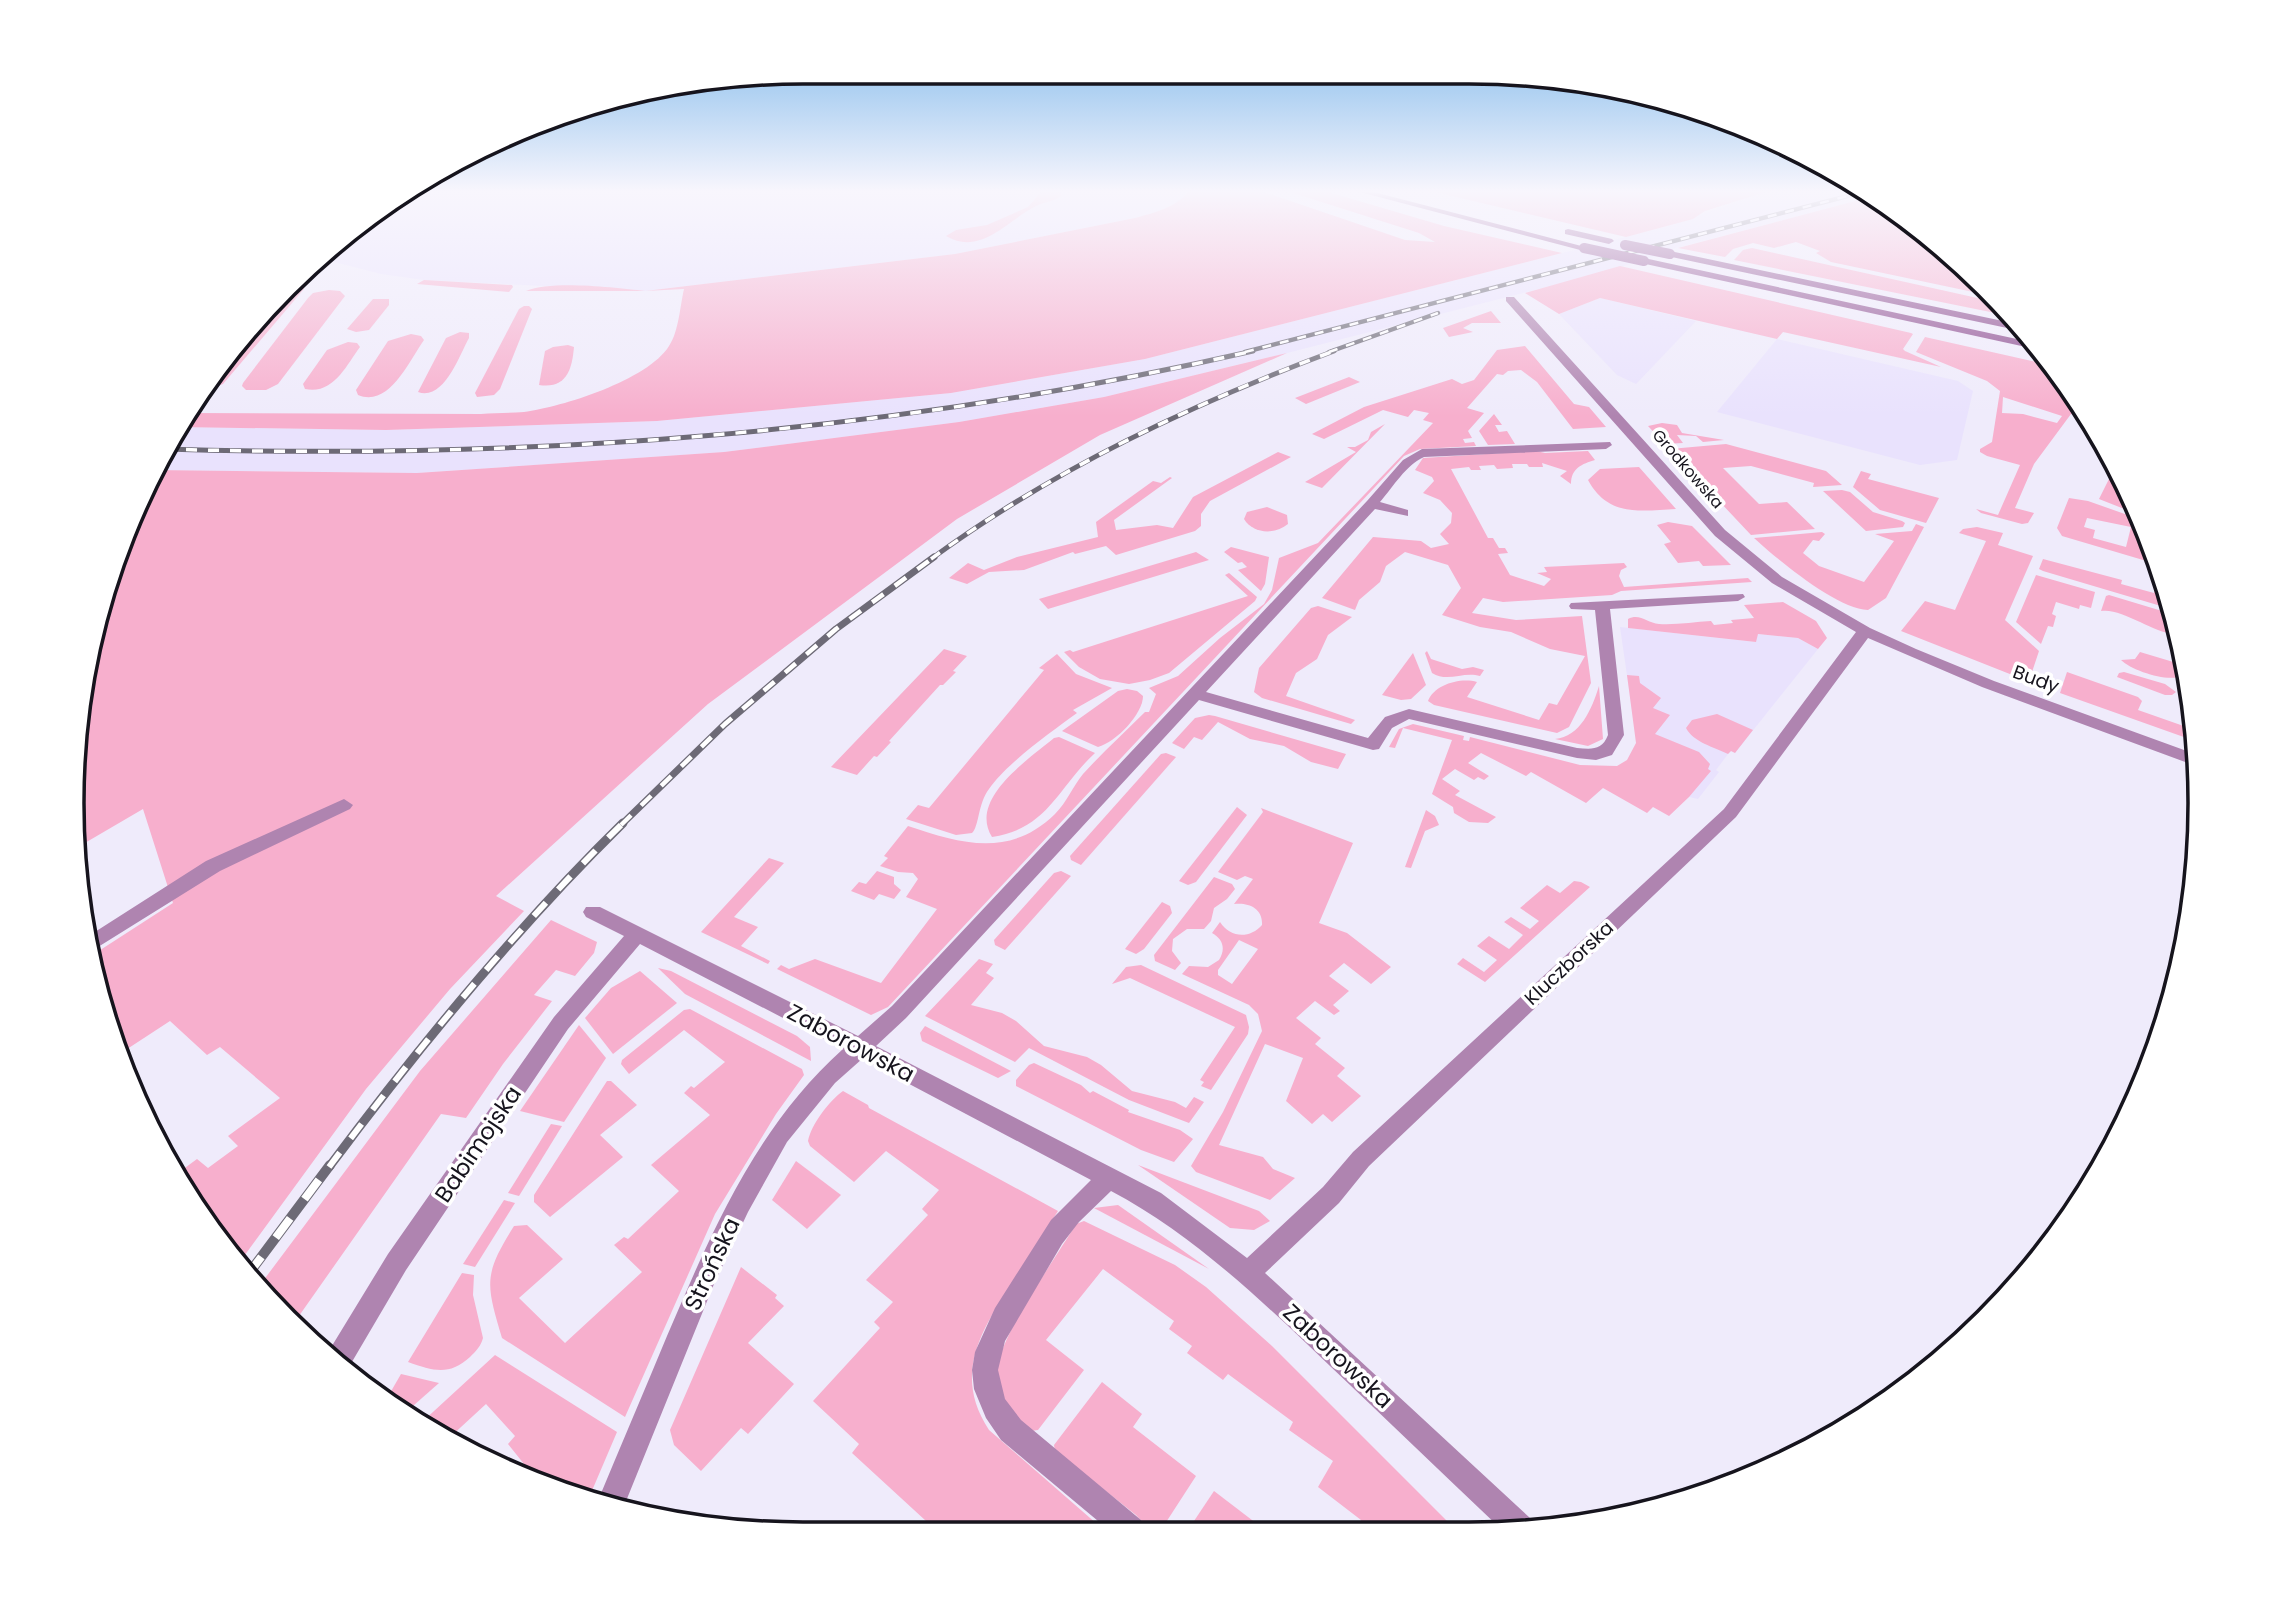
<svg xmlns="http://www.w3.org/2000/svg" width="2272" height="1606" viewBox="0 0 2272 1606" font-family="Poppins,sans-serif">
  <rect width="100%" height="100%" fill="#efebfb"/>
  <!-- built -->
  <g fill="#e9e2fd">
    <path d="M 403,191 L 1189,191 L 1181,201 L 1163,210 L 1135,218 L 955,254 L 645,291 L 424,280 L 381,274 L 323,259 Z"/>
    <path d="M 1769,191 L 1867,191 L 1874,196 L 1672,249 L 1674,251 L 1590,276 L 1287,353 L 1104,397 L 959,422 L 724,452 L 417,473 L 154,470 L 177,427 L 386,430 L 657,421 L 951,393 L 1145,359 L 1665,227 Z"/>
    <path d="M 1600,298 L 1696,321 L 1636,384 L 1617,375 L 1559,314 Z"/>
    <path d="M 1777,339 L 1958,381 L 1973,391 L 1957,460 L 1920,465 L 1717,412 Z"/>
    <path d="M 1620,627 L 1755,642 L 1757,634 L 1798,638 L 1818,649 L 1735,753 L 1731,751 L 1728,754 L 1716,770 L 1719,772 L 1698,799 L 1643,786 Z"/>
  </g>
  <!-- green -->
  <g fill="#f7afcd" fill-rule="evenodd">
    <path d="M 1042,191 L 1059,191 L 1062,195 C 1055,202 1045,201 1036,206 C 1009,219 981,257 946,236 L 956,230 L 987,225 L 1028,207 Z"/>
    <path d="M 1189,191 L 1261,191 L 1405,240 L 1435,242 L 1419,233 L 1287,191 L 1325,191 L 1444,226 L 1562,253 L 1145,359 L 951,393 L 657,421 L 386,430 L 177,427 L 187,413 L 481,414 C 495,413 510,413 524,412 C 562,407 648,380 669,346 C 679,331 680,306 684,289 L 645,291 L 526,291 C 553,280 615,288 645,291 L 955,254 L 1135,218 C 1156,212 1175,208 1189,191 Z"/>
    <path d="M 1431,191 L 1769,191 L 1705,211 L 1693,219 L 1626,237 Z"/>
    <path d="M 1874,196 L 1914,223 L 1992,296 L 1831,262 L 1816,253 L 1820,251 L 1796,242 L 1774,248 L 1753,243 L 1733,249 L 1725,257 L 1678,248 Z"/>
    <path d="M 1752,248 L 2000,303 L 2015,317 L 1734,260 L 1743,250 Z"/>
    <path d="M 1620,266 L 1911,333 L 1913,334 L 1903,349 L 1905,351 L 1941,367 L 1783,332 L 1777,339 L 1600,298 L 1559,314 L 1525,293 Z"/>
    <path d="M 424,280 L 512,285 L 513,287 L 509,292 L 417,284 Z"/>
    <path d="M 297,282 L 303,284 L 304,289 L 223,384 L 202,392 L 253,321 Z"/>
    <path d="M 329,290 L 340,291 L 345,296 L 278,384 L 266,390 L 246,390 L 242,386 L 243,383 L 308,298 L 313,293 Z"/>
    <path d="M 373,299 L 389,299 L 389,305 L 369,330 L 356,332 L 347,329 Z"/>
    <path d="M 524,306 L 529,306 L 532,309 L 500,389 L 494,395 L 477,397 L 475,393 L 519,309 Z"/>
    <path d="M 1491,311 L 1501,323 L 1472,323 L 1463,328 L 1473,332 L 1449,337 L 1443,328 Z"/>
    <path d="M 460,332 L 469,333 L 469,338 C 459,356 444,401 418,392 L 446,338 Z"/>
    <path d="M 411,334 L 421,336 L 424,340 C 409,361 389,408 358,395 L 356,390 L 388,341 Z"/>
    <path d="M 1925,337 L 2050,365 L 2089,418 L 2071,414 L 2034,464 L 2015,508 L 2034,513 L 2028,523 L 2022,524 L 1981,513 L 1976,509 L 1998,515 L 2020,465 L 1987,456 L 1980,452 L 1980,449 L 1992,442 L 2000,391 L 1987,381 L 1916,352 ZM 2003,397 L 2062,416 L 2057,423 L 2023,414 L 2002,413 Z"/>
    <path d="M 348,342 L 357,343 L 360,347 C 346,366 333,395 305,389 L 303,384 L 327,350 Z"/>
    <path d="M 568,345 L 574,347 C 572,369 567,389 539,385 L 545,351 L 553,347 Z"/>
    <path d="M 1525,346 L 1574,404 L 1589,407 L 1606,427 L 1573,429 L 1537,382 L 1521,370 L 1508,371 L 1503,375 L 1497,374 L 1467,408 L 1484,413 L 1468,431 L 1472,438 L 1463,439 L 1465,443 L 1474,442 L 1476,446 L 1420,449 L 1404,456 L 888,1007 L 871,1015 L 777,969 L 781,965 L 789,969 L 815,959 L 881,983 L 937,909 L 906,897 L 918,879 L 913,873 L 898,872 L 880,866 L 888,858 L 884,856 L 908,826 C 961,844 1010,858 1055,814 C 1067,802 1073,786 1083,774 C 1103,752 1124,733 1145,712 L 1149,712 L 1156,694 L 1149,688 L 1178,676 L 1220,638 L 1264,604 L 1272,590 L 1279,558 L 1318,543 L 1433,423 L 1423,420 L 1429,413 L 1414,410 L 1408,417 L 1383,410 L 1324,439 L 1312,434 L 1364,407 L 1452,379 L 1462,384 L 1474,380 L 1497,350 Z"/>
    <path d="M 1287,353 L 1100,435 L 957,519 L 708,704 L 496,896 L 524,911 L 450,989 L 366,1089 L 239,1263 L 178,1173 L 197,1159 L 208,1168 L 238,1146 L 228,1136 L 280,1098 L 220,1047 L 207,1055 L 170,1021 L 118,1055 L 110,1038 L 91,956 L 173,903 L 143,809 L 78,847 L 78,707 L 128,523 L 154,470 L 417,473 L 724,452 L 959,422 L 1104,397 Z"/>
    <path d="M 1349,377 L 1360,382 L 1306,404 L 1295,398 Z"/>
    <path d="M 1494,414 L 1502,425 L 1495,425 L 1499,432 L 1507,431 L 1515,444 L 1488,445 L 1479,431 Z"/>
    <path d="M 1662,423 L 1677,425 L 1682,433 L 1724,440 L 1703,442 L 1696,436 L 1677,435 L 1683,443 L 1665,444 L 1648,426 Z"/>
    <path d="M 1385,424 L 1322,488 L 1305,482 L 1356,452 L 1347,447 L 1355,447 L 1368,440 L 1371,432 Z"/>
    <path d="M 1726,444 L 1826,471 L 1842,485 L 1813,487 L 1814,483 L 1751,466 L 1723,468 L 1759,504 L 1787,502 L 1815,529 L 1751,535 L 1670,449 Z"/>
    <path d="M 1536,451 L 1545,453 L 1588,451 L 1595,460 C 1582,464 1571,468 1571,484 L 1560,476 L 1567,471 L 1542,463 L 1543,467 L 1529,467 L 1527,464 L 1512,464 L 1513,468 L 1497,469 L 1494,465 L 1479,466 L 1481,470 L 1471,470 L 1469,467 L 1451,469 L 1488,538 L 1493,538 L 1499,548 L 1505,548 L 1508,553 L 1498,554 L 1510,575 L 1544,586 L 1551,579 L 1537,573 L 1547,572 L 1544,567 L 1624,563 L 1627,567 L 1621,570 L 1619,576 L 1624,587 L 1748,578 L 1752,582 L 1621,591 L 1612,595 L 1503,602 L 1483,598 L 1472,613 L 1516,620 L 1582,616 L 1591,683 L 1569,727 L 1557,733 L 1434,705 L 1428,701 C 1434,685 1460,677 1477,682 L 1467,697 L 1539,720 L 1549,703 L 1557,705 L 1585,656 L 1550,649 L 1511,632 L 1480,627 L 1442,615 L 1461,588 L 1448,565 L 1405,552 L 1386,566 L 1380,582 L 1359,600 L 1355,610 L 1322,598 L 1373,537 L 1421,541 L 1431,548 L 1449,544 L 1440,534 L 1451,523 L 1452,513 L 1440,500 L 1423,493 L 1434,481 L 1432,477 L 1415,470 L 1423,458 Z"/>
    <path d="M 1278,452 L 1291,457 L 1210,501 L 1201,514 L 1201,526 L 1195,531 L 1116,555 L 1106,546 L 1075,554 L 1073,552 L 1024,570 L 989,572 L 967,584 L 949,578 L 968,563 L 984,570 L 1017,557 L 1098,537 L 1096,522 L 1153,481 L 1161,483 L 1170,477 L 1172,478 L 1114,520 L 1116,530 L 1157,525 L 1173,528 L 1193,497 Z"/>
    <path d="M 1639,467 L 1676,509 C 1640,511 1608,517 1588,480 L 1600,469 Z"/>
    <path d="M 2115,467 L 2137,514 L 2099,499 Z"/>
    <path d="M 1861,471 L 1871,474 L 1868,479 L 1939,498 L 1926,523 L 1880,510 L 1853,487 Z"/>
    <path d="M 1842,490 L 1850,492 L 1873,512 L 1902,521 L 1905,523 L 1903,527 L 1866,531 L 1823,491 Z"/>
    <path d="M 2069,498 L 2088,501 L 2139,519 L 2160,565 L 2062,536 L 2057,528 ZM 2087,518 L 2131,527 L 2126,547 L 2093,538 L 2095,530 L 2084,527 Z"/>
    <path d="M 1267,507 L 1287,515 L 1288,524 C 1275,535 1253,534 1244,519 L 1247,512 Z"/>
    <path d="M 1668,522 L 1692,526 L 1731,565 L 1703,566 L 1699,561 L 1678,563 L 1664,544 L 1671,542 L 1657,525 Z"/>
    <path d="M 1916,524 L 1924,527 L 1886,598 L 1868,610 C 1837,609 1778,560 1754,538 L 1822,532 L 1825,534 L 1819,541 L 1813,540 L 1803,553 L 1819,566 L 1864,582 L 1894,541 L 1875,534 L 1912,531 Z"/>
    <path d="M 1977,527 L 2003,533 L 1998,545 L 2033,556 L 2005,620 L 2039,651 L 2031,675 L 2025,680 L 1901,631 L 1925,601 L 1955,610 L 1986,541 L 1959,533 L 1963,529 Z"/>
    <path d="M 1231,547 L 1269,557 L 1265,584 L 1261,591 L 1238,570 L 1247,567 L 1242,562 L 1238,563 L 1224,552 Z"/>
    <path d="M 1196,552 L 1209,560 L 1048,609 L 1039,599 Z"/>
    <path d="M 2043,559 L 2122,580 L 2121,584 L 2154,593 L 2155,589 L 2167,593 L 2171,609 L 2043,571 L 2039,569 Z"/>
    <path d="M 1229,573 L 1257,597 L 1255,601 L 1169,673 L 1150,680 L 1129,684 L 1100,679 L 1079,667 L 1064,652 L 1070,650 L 1073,652 L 1248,596 L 1225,575 Z"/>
    <path d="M 2036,575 L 2095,592 L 2091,608 L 2080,605 L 2079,609 L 2056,602 L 2052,614 L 2056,616 L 2053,627 L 2048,626 L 2041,644 L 2016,622 Z"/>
    <path d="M 2109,595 L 2172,614 L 2177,633 C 2159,637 2122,607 2101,611 L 2106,596 Z"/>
    <path d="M 1783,602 L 1816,621 L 1827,638 L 1818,649 L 1798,638 L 1758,634 L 1756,642 L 1628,628 L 1628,619 C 1640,613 1647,623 1659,624 C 1676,625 1694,622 1711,621 L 1714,625 L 1733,623 L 1731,620 L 1754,618 L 1744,605 Z"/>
    <path d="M 1318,606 L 1352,617 L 1328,635 L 1317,659 L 1296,673 L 1286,696 L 1355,720 L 1351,724 L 1262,698 L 1254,692 L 1259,668 L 1311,608 Z"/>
    <path d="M 944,649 L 967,656 L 953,671 L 956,672 L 943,685 L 940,685 L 889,741 L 891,742 L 877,757 L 874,756 L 857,775 L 831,767 Z"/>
    <path d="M 1427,651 L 1431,659 L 1462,669 L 1473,667 L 1484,670 L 1480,676 C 1463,671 1448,683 1432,673 L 1425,653 Z"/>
    <path d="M 2140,652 L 2180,664 L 2178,677 C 2164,681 2131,670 2121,660 L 2135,659 Z"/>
    <path d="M 1413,653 L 1426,685 L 1411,699 L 1401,700 L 1382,695 Z"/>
    <path d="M 1057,654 L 1076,674 L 1112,688 L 1073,710 L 1077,713 C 1051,732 1007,763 989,789 C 978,803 979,827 972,833 L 956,835 L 906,819 L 918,805 L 929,808 L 1044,670 L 1039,668 Z"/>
    <path d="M 2067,672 L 2138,697 L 2142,701 L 2138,710 L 2195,730 L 2195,741 L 2060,693 Z"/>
    <path d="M 2124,672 L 2165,684 L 2176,692 L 2172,695 L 2165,695 L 2117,677 L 2119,673 Z"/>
    <path d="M 1627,675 L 1639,676 L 1640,683 L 1661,698 L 1653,708 L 1670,715 L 1655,734 L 1699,752 L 1710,764 L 1708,769 L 1711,771 L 1689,797 L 1669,816 L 1653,807 L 1647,813 L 1603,788 L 1586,803 L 1531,772 L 1526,776 L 1481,753 L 1468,763 L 1489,776 L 1484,780 L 1478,777 L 1474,780 L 1455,769 L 1442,779 L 1460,791 L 1455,795 L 1496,817 L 1488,823 L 1469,822 L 1454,813 L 1453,807 L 1432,794 L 1452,740 L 1403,728 L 1395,748 L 1389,747 L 1399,729 L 1413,724 L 1464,736 L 1463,740 L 1469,741 L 1470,737 L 1580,765 L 1617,766 L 1627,760 L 1636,743 Z"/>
    <path d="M 1599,686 L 1603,739 L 1588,746 L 1555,739 C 1580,737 1592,709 1599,686 Z"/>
    <path d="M 1127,689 L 1137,691 L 1143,696 C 1143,714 1116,742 1098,747 L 1062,731 L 1118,691 Z"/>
    <path d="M 1717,714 L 1753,730 L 1735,753 L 1731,751 L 1728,754 C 1714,747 1693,742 1686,728 L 1692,720 Z"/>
    <path d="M 1209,715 L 1215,716 L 1346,754 L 1338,769 L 1311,762 L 1284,746 L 1250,739 L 1218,722 L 1202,740 L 1194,737 L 1184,749 L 1172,743 L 1195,718 Z"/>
    <path d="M 1059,737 L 1095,753 C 1058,787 1048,829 992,837 C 968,799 1029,759 1054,738 Z"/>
    <path d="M 1166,753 L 1176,757 L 1081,865 L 1071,860 L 1070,856 L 1161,754 Z"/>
    <path d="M 1237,807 L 1247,815 L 1196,882 L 1188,885 L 1179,881 Z"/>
    <path d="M 1261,808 L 1353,843 L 1319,923 L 1347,933 L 1391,967 L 1371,984 L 1344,963 L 1329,976 L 1349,991 L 1333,1005 L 1340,1011 L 1334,1015 L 1315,1001 L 1296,1018 L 1321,1038 L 1315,1044 L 1345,1068 L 1337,1076 L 1361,1096 L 1332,1122 L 1323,1114 L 1312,1124 L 1286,1101 L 1303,1058 L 1265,1044 L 1219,1145 L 1263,1157 L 1273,1169 L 1295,1178 L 1270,1200 L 1196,1172 L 1191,1166 L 1223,1112 L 1262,1031 L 1258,1014 L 1249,1005 L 1182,974 L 1189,966 L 1208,967 L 1219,960 C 1226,949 1223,939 1212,933 L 1220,922 C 1230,938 1250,939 1262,925 C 1263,908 1248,902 1234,904 L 1253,879 L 1245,876 L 1237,880 L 1218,872 L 1263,812 ZM 1239,940 L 1258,949 L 1232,984 L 1218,975 L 1218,970 Z"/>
    <path d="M 1426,810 L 1435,816 L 1439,825 L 1425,831 L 1411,868 L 1405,867 Z"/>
    <path d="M 769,858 L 784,863 L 734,917 L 758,927 L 741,946 L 770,961 L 768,964 L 701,932 Z"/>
    <path d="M 877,871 L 894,877 L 894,884 L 901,890 L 894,899 L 879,894 L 874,900 L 851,891 L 859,882 L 866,884 Z"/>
    <path d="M 1061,871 L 1071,876 L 1005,950 L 995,945 L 994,940 L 1054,873 Z"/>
    <path d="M 1214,877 L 1232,884 L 1235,889 L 1227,899 L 1214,908 L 1211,921 L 1204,929 L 1187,929 L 1173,939 L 1172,951 L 1181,963 L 1175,970 L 1155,961 L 1154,955 Z"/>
    <path d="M 1574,881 L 1581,882 L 1590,887 L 1485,982 L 1457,964 L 1463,958 L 1484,972 L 1497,960 L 1477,946 L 1489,936 L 1509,949 L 1523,935 L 1504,922 L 1511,917 L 1530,929 L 1539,921 L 1520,908 L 1547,885 L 1560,893 Z"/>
    <path d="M 1162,902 L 1170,906 L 1172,913 L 1144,949 L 1136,954 L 1125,949 Z"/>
    <path d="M 551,920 L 597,942 L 594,953 L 575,976 L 556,970 L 534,995 L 552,1001 L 503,1064 L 466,1118 L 441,1114 L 294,1323 L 257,1289 L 420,1071 Z"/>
    <path d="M 979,959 L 993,964 L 986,973 L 994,978 L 971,1005 L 1002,1013 L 1016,1021 L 1044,1046 L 1087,1057 L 1101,1065 L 1132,1091 L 1175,1102 L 1186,1108 L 1194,1097 L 1204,1102 L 1189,1123 L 1129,1100 L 1029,1048 L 1015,1062 L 925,1016 Z"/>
    <path d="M 1141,965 L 1246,1015 L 1249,1027 L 1248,1034 L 1211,1090 L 1201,1086 L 1204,1082 L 1200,1080 L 1235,1027 L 1130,978 L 1112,984 L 1126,967 Z"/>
    <path d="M 658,968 L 671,971 L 797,1036 L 810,1047 L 811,1061 L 685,994 Z"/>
    <path d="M 640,971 L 677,1003 L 613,1054 L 585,1018 L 611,988 Z"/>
    <path d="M 690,1009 L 802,1069 L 804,1075 L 776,1114 L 715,1214 L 625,1417 L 502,1338 C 486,1284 483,1275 514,1226 L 527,1225 L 563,1259 L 519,1298 L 565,1343 L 642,1272 L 614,1245 L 624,1237 L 628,1239 L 679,1191 L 651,1165 L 710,1115 L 684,1093 L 691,1086 L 694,1088 L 725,1062 L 684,1030 L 629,1074 L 621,1064 L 622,1060 L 684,1010 Z"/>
    <path d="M 579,1025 L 606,1058 L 564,1122 L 520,1111 Z"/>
    <path d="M 925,1026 L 1011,1071 L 998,1078 L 922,1041 L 920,1033 Z"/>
    <path d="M 1034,1063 L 1081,1085 L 1090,1093 L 1093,1091 L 1129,1110 L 1128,1112 L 1180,1130 L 1193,1139 L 1174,1162 L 1141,1150 L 1016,1086 L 1016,1080 L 1029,1065 Z"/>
    <path d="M 607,1081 L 611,1081 L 637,1105 L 600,1135 L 623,1157 L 550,1217 L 534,1202 L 534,1195 Z"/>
    <path d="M 843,1091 L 868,1105 L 869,1108 L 1058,1211 C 1043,1234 1028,1257 1014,1280 C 982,1329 952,1374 989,1430 L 1105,1531 L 938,1532 L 852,1453 L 859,1444 L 813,1401 L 880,1328 L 874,1322 L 893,1302 L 866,1280 L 928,1215 L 922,1209 L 939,1190 L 886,1151 L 854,1182 L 810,1146 L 808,1141 C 811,1125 829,1101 843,1091 Z"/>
    <path d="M 551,1124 L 562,1126 L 519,1196 L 508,1193 Z"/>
    <path d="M 796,1161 L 841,1195 L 807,1229 L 772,1200 Z"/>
    <path d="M 1138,1165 L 1259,1211 L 1270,1221 L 1254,1230 L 1230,1228 Z"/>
    <path d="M 504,1200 L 515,1203 L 475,1267 L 463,1264 Z"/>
    <path d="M 1118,1205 L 1209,1269 L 1094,1208 Z"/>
    <path d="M 1084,1221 L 1175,1265 L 1206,1287 L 1272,1346 L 1455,1529 L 1357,1529 L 1361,1520 L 1318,1487 L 1333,1461 L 1289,1430 L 1293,1422 L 1228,1374 L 1223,1380 L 1187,1353 L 1192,1346 L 1169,1329 L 1174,1321 L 1103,1269 L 1046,1340 L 1084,1370 L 1038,1430 L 1031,1431 C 1014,1417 997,1395 997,1371 C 999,1336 1056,1258 1076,1224 Z"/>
    <path d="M 741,1267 L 777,1295 L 775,1298 L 784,1306 L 748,1343 L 794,1384 L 748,1434 L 741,1428 L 701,1471 L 674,1445 L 670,1430 Z"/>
    <path d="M 462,1273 L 474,1275 L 473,1295 L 483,1338 C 481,1346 476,1351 470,1357 C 449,1376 434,1371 408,1362 Z"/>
    <path d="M 495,1355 L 617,1432 L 588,1500 L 515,1472 L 524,1464 L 508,1444 L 515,1436 L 486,1404 L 448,1439 L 421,1423 Z"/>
    <path d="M 401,1374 L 439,1383 L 405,1413 L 386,1400 Z"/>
    <path d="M 1102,1382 L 1142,1414 L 1133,1427 L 1196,1476 L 1161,1530 L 1150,1530 L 1136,1515 L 1055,1451 L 1054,1445 Z"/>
    <path d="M 1214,1491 L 1265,1530 L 1188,1530 Z"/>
  </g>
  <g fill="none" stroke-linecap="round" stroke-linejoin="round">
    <!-- street -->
    <g fill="#af84b0" fill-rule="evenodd">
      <path d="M 1506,297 L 1514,297 L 1725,530 L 1782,577 L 1870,628 L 1916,649 L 1994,681 L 2195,754 L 2196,766 L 1982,687 L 1868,638 L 1736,817 L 1369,1166 L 1339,1203 L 1265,1273 L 1530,1518 L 1534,1528 L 1500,1528 C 1443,1474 1387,1420 1330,1366 C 1263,1302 1194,1235 1111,1191 L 1079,1222 L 1062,1244 L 1005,1341 L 998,1370 L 1005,1399 L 1021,1420 L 1141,1520 L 1145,1530 L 1110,1531 L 1001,1440 L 986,1418 L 974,1389 L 972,1370 L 975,1352 L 995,1308 L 1051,1220 L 1091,1180 L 862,1059 L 835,1083 L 787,1142 L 748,1212 L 714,1284 L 622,1511 L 597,1503 C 620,1447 644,1392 667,1336 C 712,1231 756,1127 843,1049 L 640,944 L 568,1029 L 406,1270 L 346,1372 L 327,1354 L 388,1254 L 554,1017 L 624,936 L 586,917 L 583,912 L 586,907 L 600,907 L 858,1036 L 892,1006 L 1367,501 L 1403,460 L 1422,449 L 1610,442 L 1612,445 L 1606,449 L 1424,457 C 1405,466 1394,486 1380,502 L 1408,510 L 1408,516 L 1375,509 L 1206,692 L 1368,738 L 1385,717 L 1409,709 L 1577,748 C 1591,749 1602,751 1608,735 L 1595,610 L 1571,609 L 1569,606 L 1571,603 L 1743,594 L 1745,597 L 1738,601 L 1610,609 L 1624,735 L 1612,755 L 1596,760 L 1577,758 L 1409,719 L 1392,728 L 1379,749 L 1373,750 L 1199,700 L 906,1018 L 876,1046 L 1161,1193 L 1247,1258 L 1323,1187 L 1353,1152 L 1724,809 L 1856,632 L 1772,583 L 1715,536 L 1506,301 Z"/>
      <path d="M 344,799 L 353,805 L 350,809 L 220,871 L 90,952 L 87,937 L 206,861 Z"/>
    </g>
    <!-- secondary -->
    <g fill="#8e4f91" fill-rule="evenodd">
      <path d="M 1356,191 L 1370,191 L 1589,248 L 1584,251 Z"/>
      <path d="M 1568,229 L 1612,239 L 1614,241 L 1609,244 L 1565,234 L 1565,230 Z"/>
      <path d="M 1670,251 L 2022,325 L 2026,332 L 1667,256 L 1667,252 Z"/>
      <path d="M 1644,258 L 2035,343 L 2040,350 L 1641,263 L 1639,261 Z"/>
    </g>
    <defs>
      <g id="rail-far4">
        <path d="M 1245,352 L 1867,191"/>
        <path d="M 1329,352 L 1438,313"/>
      </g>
      <g id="rail-far3">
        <path d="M 164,449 C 535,460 890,434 1253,351"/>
        <path d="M 931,559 C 1054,469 1192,404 1334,351"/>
      </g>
      <path id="rail-far2" d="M 621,825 L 725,724 L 836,629 L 934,557"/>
      <path id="rail-far1" d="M 329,1167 C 418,1048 517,927 623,823"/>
      <path id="rail" d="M 247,1276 L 330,1165"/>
    </defs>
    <!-- rail-far4 casing -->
    <use href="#rail-far4" stroke="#6d6a76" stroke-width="4.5"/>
    <!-- rail-far3 casing -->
    <use href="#rail-far3" stroke="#6d6a76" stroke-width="5"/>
    <!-- rail-far2 casing -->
    <use href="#rail-far2" stroke="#6d6a76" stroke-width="7"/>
    <!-- rail-far1 casing -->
    <use href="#rail-far1" stroke="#6d6a76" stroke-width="9"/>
    <!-- rail casing -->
    <use href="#rail" stroke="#6d6a76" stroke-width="10"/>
    <!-- rail-far4 -->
    <use href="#rail-far4" stroke="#fff" stroke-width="2.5" stroke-dasharray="9" stroke-linecap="butt"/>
    <!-- rail-far3 -->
    <use href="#rail-far3" stroke="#fff" stroke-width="3.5" stroke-dasharray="11" stroke-linecap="butt"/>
    <!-- rail-far2 -->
    <use href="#rail-far2" stroke="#fff" stroke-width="4.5" stroke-dasharray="14" stroke-linecap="butt"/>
    <!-- rail-far1 -->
    <use href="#rail-far1" stroke="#fff" stroke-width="6" stroke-dasharray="18" stroke-linecap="butt"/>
    <!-- rail -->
    <use href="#rail" stroke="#fff" stroke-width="8" stroke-dasharray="24" stroke-linecap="butt"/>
    <!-- secondary-bridge -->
    <g stroke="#8e4f91" stroke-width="10">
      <path d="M 1625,245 L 1670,254"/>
      <path d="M 1584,248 L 1644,261"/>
    </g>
  </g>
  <!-- sky -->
  <linearGradient id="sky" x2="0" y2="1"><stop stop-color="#6eb0e8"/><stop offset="0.46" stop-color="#f8f6fd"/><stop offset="1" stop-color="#f8f6fd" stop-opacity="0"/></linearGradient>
  <rect width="2272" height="416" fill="url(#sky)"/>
  <g text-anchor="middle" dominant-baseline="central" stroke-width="7" stroke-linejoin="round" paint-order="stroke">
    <!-- far-street labels -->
    <g font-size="16" fill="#16141d" stroke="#fff">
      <text transform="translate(1688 469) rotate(49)">Grodkowska</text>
    </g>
    <!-- street labels -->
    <g font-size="19" fill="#16141d" stroke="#fff">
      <text transform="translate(2036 679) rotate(20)">Budy</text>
      <text transform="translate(1569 963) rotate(-43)">Kluczborska</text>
    </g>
    <!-- near-street labels -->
    <g font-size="23" fill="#16141d" stroke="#fff">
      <text transform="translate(851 1043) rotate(28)">Zaborowska</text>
      <text transform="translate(478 1144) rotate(-56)">Babimojska</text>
      <text transform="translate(712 1264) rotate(-65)">Strońska</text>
      <text transform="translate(1338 1356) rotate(43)">Zaborowska</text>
    </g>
  </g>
  <!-- crop -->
  <path d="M0 0H2272V1606H0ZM803 84H1469A719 719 0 0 1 2188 803V803A719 719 0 0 1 1469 1522H803A719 719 0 0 1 84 803V803A719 719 0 0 1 803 84Z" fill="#fff" fill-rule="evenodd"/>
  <path fill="none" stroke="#16141d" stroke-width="3.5" d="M803 84H1469A719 719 0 0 1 2188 803V803A719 719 0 0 1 1469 1522H803A719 719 0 0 1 84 803V803A719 719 0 0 1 803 84Z"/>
</svg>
